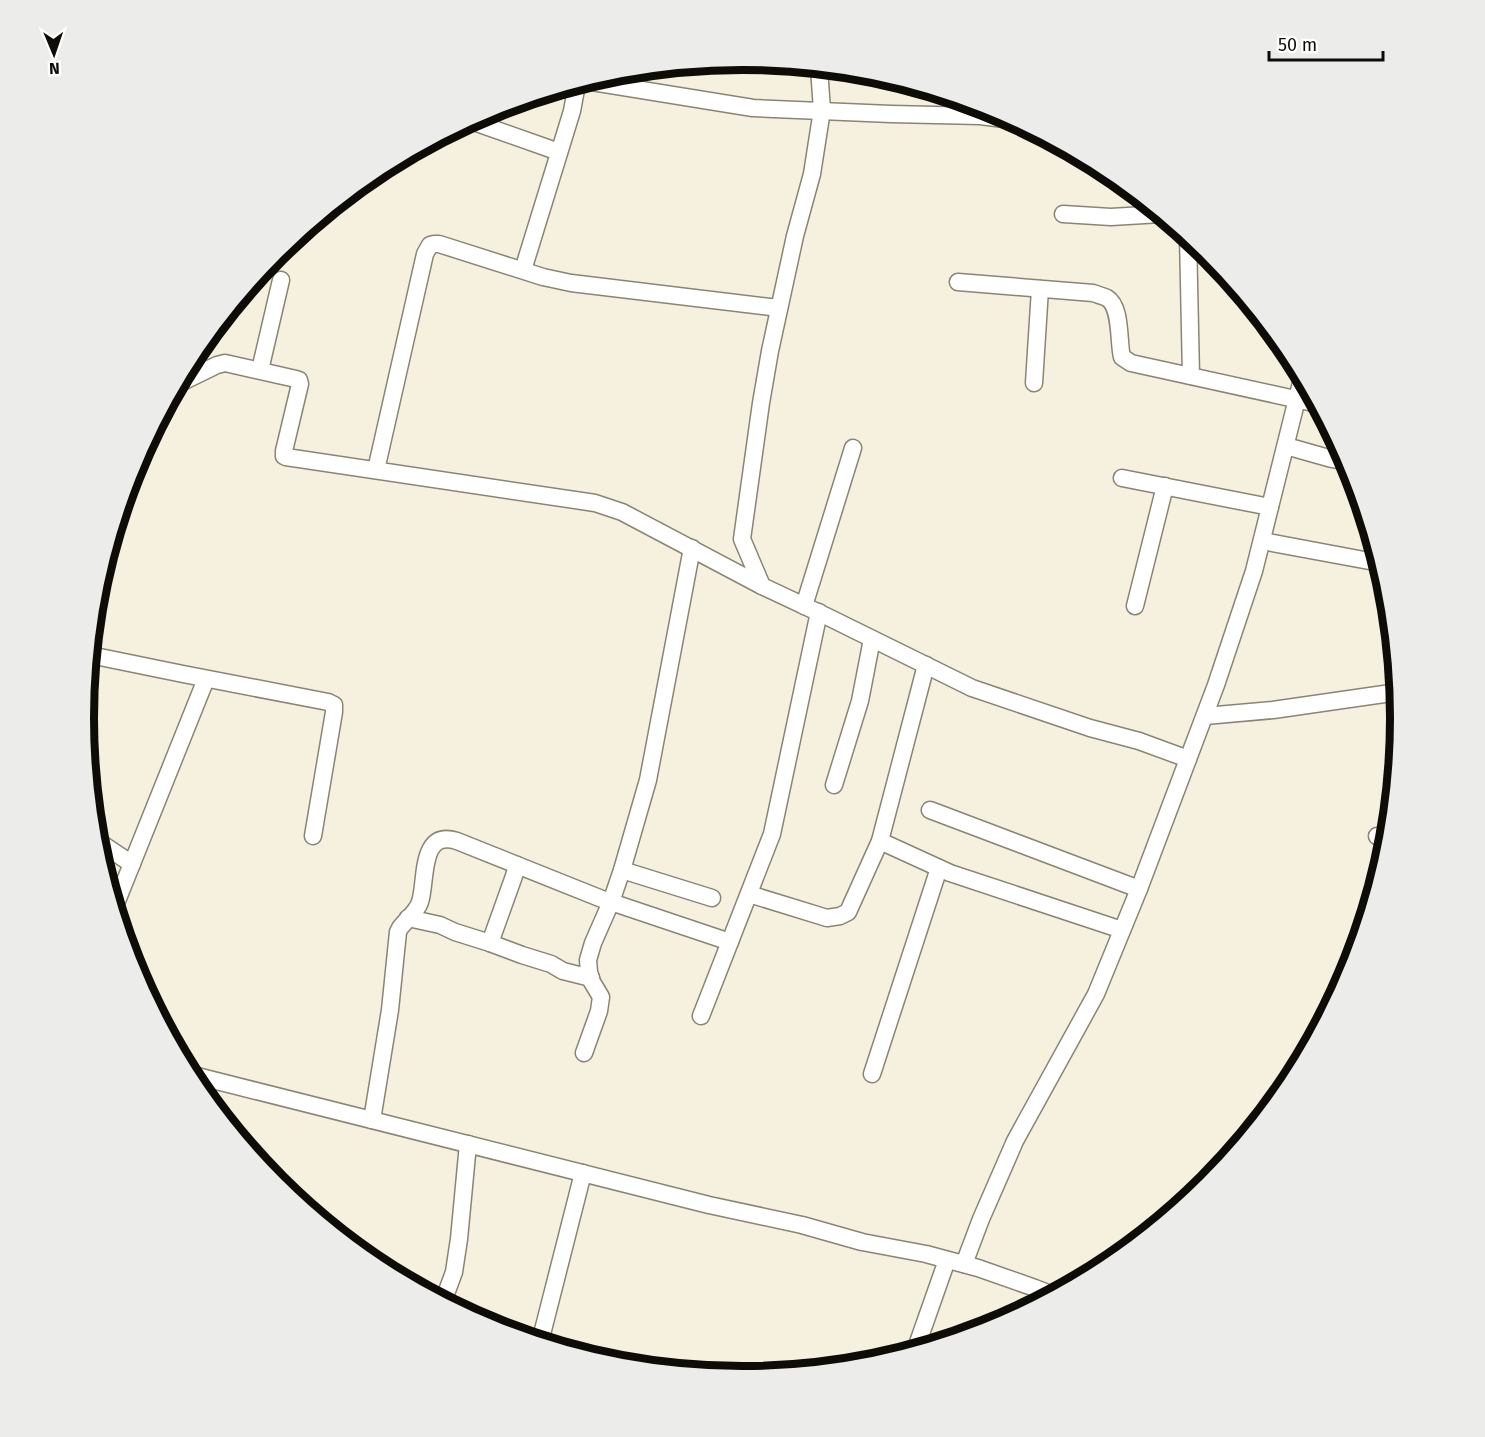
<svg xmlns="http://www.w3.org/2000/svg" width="1485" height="1437" viewBox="0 0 1485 1437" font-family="'Fira Sans',sans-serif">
  <rect width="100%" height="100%" fill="#f6f1df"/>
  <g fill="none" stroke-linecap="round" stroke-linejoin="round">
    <defs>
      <g id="minor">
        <path d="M 819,68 L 822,110 L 812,174 L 795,236 L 770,351 L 761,403 L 742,539 L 762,586 L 828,617 L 972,688 L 1090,728 L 1139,741 L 1188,759"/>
        <path d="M 586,81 L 753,108 L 891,114 L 980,116 L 1012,120"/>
        <path d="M 471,121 L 559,152"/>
        <path d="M 1063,214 L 1111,217 L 1161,214"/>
        <path d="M 1188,236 L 1191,376"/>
        <path d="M 523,270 L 572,111 L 577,84"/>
        <path d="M 958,282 L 1093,293 C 1098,295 1103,296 1107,298 C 1122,307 1118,342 1122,357 L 1131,363 L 1318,404"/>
        <path d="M 260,370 L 281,280"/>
        <path d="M 1034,383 L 1040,289"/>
        <path d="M 178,384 L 217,365 L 225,363 L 296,379 L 299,380 L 300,384 L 284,451 L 284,456 L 286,457 L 595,503 L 622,512 L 762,586"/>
        <path d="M 1286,446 L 1332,459 L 1348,462"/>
        <path d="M 376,470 L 425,254 L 430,245 L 434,244 L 439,244 L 543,277 L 571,283 L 779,308"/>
        <path d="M 1122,478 L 1270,507"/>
        <path d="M 1262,541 L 1380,563"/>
        <path d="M 804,606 L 853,448"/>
        <path d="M 1135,606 L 1165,486"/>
        <path d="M 90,655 L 183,674 L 328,702 L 334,705 L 334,712 L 313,836"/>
        <path d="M 1205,716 L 1273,710 L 1398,692"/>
        <path d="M 834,785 L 860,701 L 872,639"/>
        <path d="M 930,810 L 1139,889"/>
        <path d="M 1377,836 L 1389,837"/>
        <path d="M 96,840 L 132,864"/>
        <path d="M 880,841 L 950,873 L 1122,930"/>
        <path d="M 622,870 L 712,898"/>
        <path d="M 749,894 L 827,918 L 840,916 L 848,912 L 880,841 L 926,665"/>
        <path d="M 115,906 L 206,679"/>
        <path d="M 408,918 L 440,925 L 455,932 L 490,943 L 522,955 L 551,964 L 563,971 L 591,978"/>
        <path d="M 490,943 L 514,876 L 517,865"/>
        <path d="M 701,1016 L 772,834 L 819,612"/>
        <path d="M 584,1053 L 599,1011 L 601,997 L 592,982 L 589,972 L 588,960 L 593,943 L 611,902 L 622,870 L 648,780 L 692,548"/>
        <path d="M 189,1074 L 709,1205 L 802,1225 L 862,1242 L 926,1254 L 978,1268 L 1035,1288 L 1053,1295"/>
        <path d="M 872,1074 L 939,868"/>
        <path d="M 372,1120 L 390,1010 L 398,932 L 400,928 C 406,920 417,912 420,902 C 427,881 419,829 457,841 L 602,899 L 730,942"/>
        <path d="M 964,1264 L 981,1219 L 1015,1141 L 1096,994 L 1139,889 L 1216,685 L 1254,571 L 1301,383 L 1302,375"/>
        <path d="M 443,1302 L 454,1272 L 459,1239 L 468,1144"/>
        <path d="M 540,1342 L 583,1173"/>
        <path d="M 915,1351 L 947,1260"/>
      </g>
    </defs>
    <!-- minor casing -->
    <use href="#minor" stroke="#898574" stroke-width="19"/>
    <!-- minor -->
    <use href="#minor" stroke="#fff" stroke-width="16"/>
  </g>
  <!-- crop -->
  <path d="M0 0H1485V1437H0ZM94 718a648 648 0 1 1 1296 0a648 648 0 1 1-1296 0Z" fill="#ececeb" fill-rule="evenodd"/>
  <path fill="none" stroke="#0e0c07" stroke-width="8" d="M94 718a648 648 0 1 1 1296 0a648 648 0 1 1-1296 0Z"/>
  <!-- north arrow -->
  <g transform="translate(54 54) rotate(178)" stroke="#ffffff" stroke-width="4.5" paint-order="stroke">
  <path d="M0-4.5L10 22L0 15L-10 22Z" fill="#0e0c07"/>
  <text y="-9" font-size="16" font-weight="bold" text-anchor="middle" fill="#0e0c07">N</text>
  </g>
  <!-- scale -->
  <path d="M1269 51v9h114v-9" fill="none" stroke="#0e0c07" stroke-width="3"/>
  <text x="1278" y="51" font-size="18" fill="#0e0c07" stroke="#ffffff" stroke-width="4.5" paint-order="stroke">50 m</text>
</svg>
